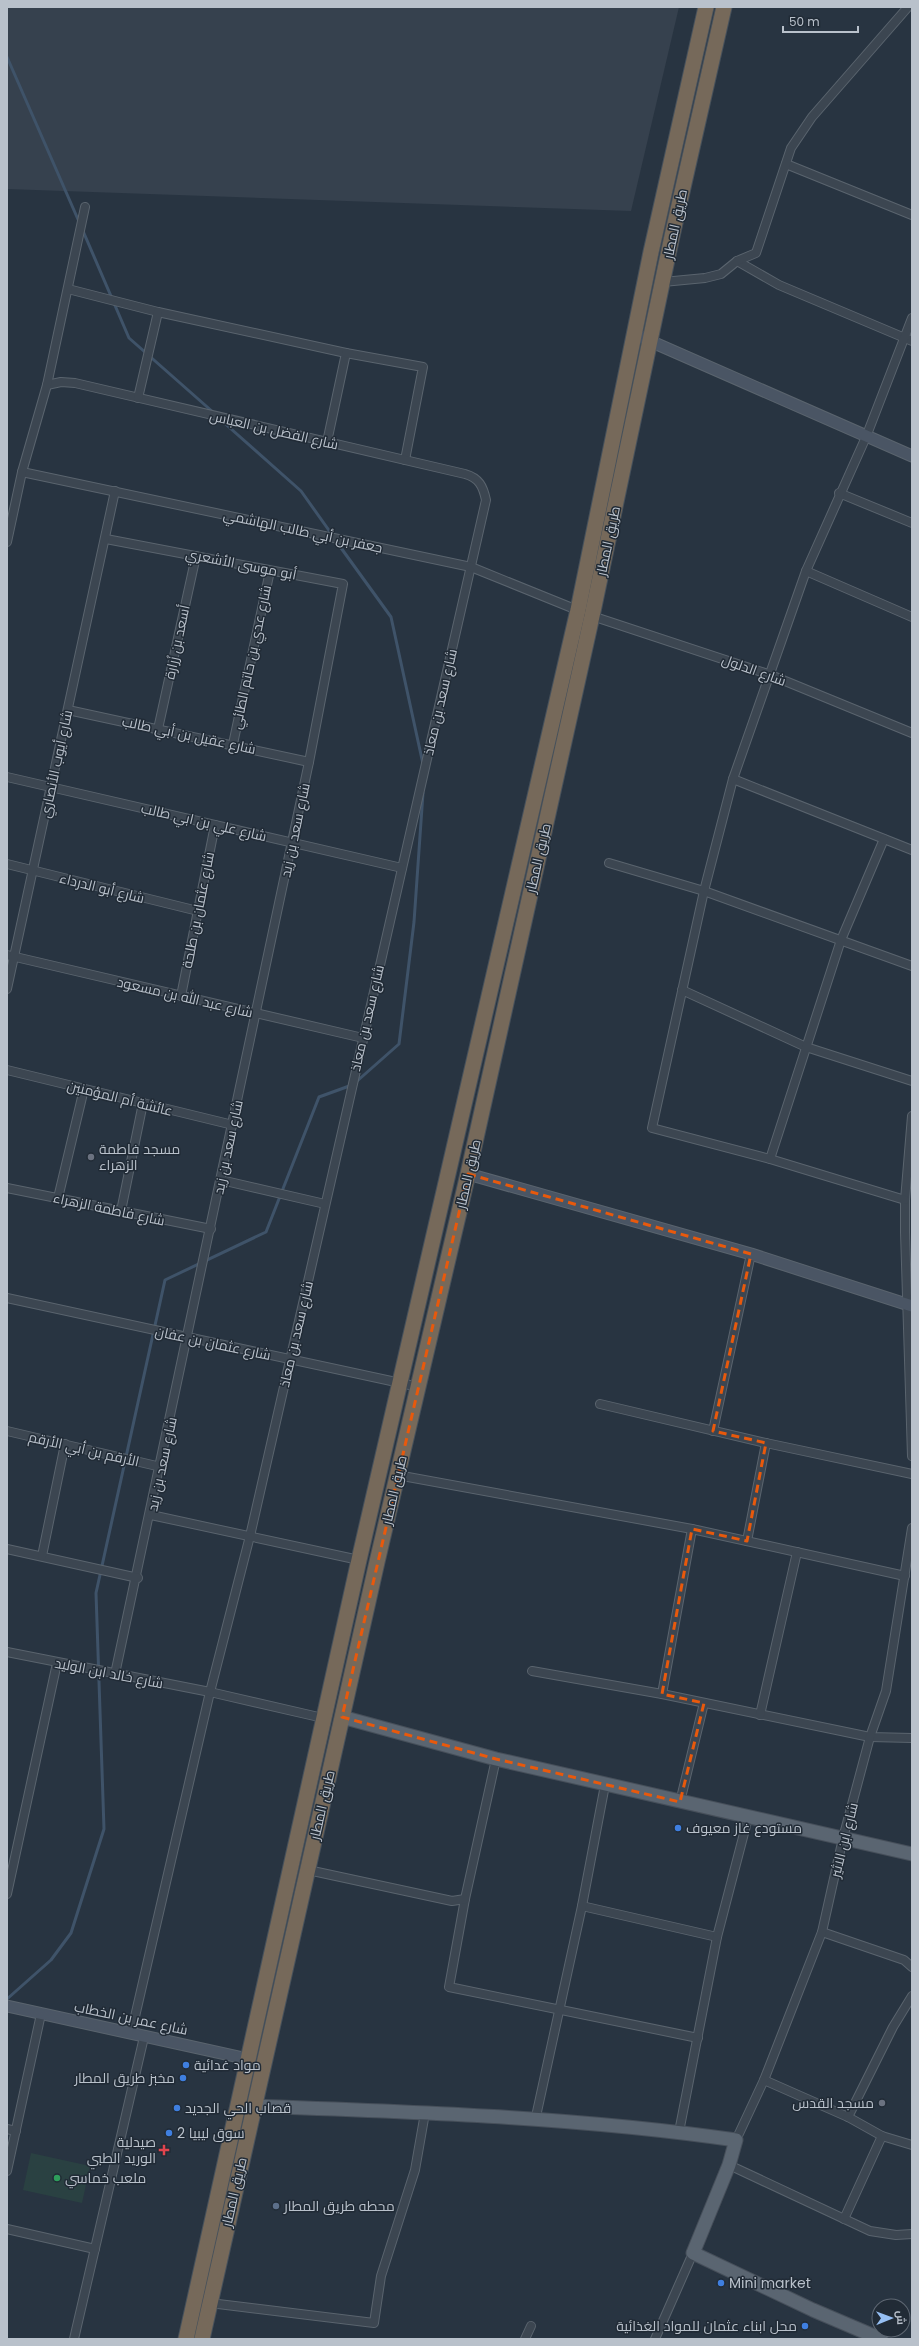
<svg xmlns="http://www.w3.org/2000/svg" width="919" height="2346" viewBox="0 0 919 2346" font-family="Poppins,Cairo,sans-serif">
  <rect width="100%" height="100%" fill="#283441"/>
  <!-- airport -->
  <path fill="#36414e" d="M 7,7 L 679,7 L 631,211 L 7,189 Z"/>
  <!-- green -->
  <path fill="#2a4142" d="M 31,2153 L 90,2166 L 82,2203 L 23,2190 Z"/>
  <g fill="none" stroke-linecap="round" stroke-linejoin="round">
    <!-- stream -->
    <g stroke="#3f5369" stroke-width="3">
      <path d="M 7,57 L 80,224"/>
      <path d="M 83,231 L 129,338 L 214,413"/>
      <path d="M 221,420 L 301,491 L 333,536"/>
      <path d="M 336,541 L 391,617 L 423,764"/>
      <path d="M 356,1082 L 399,1044 L 414,922 L 423,793"/>
      <path d="M 7,1999 L 51,1960 L 71,1933 L 104,1829 L 96,1593 L 165,1280 L 266,1232 L 319,1097 L 352,1085"/>
    </g>
    <defs>
      <g id="street">
        <path d="M 786,164 L 912,215"/>
        <path d="M 737,261 L 779,285 L 912,341"/>
        <path d="M 663,282 L 705,278 L 721,274 L 737,261 L 756,253 L 791,148 L 812,117 L 908,7"/>
        <path d="M 68,289 L 158,312 L 346,353 L 327,442"/>
        <path d="M 346,353 L 423,367 L 405,460"/>
        <path d="M 47,385 L 61,382 L 75,383 L 465,474 C 479,478 483,486 486,500 L 250,1536 L 210,1692 L 131,2034"/>
        <path d="M 138,398 L 158,312"/>
        <path d="M 22,472 L 471,567 L 592,616 L 768,674 L 912,733"/>
        <path d="M 839,493 L 912,523"/>
        <path d="M 106,539 L 343,584 L 309,762 L 115,1674"/>
        <path d="M 7,542 L 22,472 L 47,385 L 85,207"/>
        <path d="M 806,571 L 912,617"/>
        <path d="M 68,710 L 309,762"/>
        <path d="M 158,729 L 196,556"/>
        <path d="M 233,744 L 270,571"/>
        <path d="M 7,777 L 402,868"/>
        <path d="M 733,779 L 912,850"/>
        <path d="M 609,863 L 704,891 L 912,966"/>
        <path d="M 7,864 L 198,911"/>
        <path d="M 7,955 L 363,1038"/>
        <path d="M 7,989 L 115,491"/>
        <path d="M 682,990 L 806,1047 L 912,1081"/>
        <path d="M 181,996 L 215,825"/>
        <path d="M 7,1070 L 233,1125"/>
        <path d="M 912,1116 L 905,1200 L 905,1232 L 912,1456"/>
        <path d="M 770,1159 L 841,940 L 884,839"/>
        <path d="M 221,1180 L 325,1204"/>
        <path d="M 7,1188 L 211,1229"/>
        <path d="M 58,1198 L 84,1089"/>
        <path d="M 905,1200 L 770,1159 L 652,1128 L 704,891 L 733,779 L 806,571 L 866,437 L 912,318"/>
        <path d="M 121,1211 L 143,1103"/>
        <path d="M 7,1298 L 419,1387"/>
        <path d="M 600,1404 L 766,1443 L 912,1474"/>
        <path d="M 7,1431 L 161,1467"/>
        <path d="M 713,1431 L 751,1254"/>
        <path d="M 397,1475 L 692,1529 L 905,1576"/>
        <path d="M 151,1515 L 359,1560"/>
        <path d="M 747,1541 L 766,1443"/>
        <path d="M 7,1549 L 138,1578"/>
        <path d="M 42,1556 L 65,1444"/>
        <path d="M 7,1652 L 210,1692 L 323,1718"/>
        <path d="M 532,1671 L 662,1694 L 870,1737 L 912,1738"/>
        <path d="M 662,1694 L 692,1529"/>
        <path d="M 760,1715 L 797,1552"/>
        <path d="M 496,1759 L 465,1899 L 449,1987 L 698,2038"/>
        <path d="M 680,1802 L 704,1703"/>
        <path d="M 308,1870 L 452,1901 L 465,1899"/>
        <path d="M 7,1894 L 57,1663"/>
        <path d="M 582,1906 L 717,1937"/>
        <path d="M 822,1932 L 904,1960 L 912,1967"/>
        <path d="M 764,2080 L 848,2117 L 882,2136 L 912,2145"/>
        <path d="M 848,2117 L 893,2027 L 912,1996"/>
        <path d="M 535,2121 L 582,1906 L 605,1785"/>
        <path d="M 7,2129 L 16,2131"/>
        <path d="M 679,2132 L 717,1937 L 748,1818"/>
        <path d="M 736,2140 L 764,2080 L 822,1932 L 843,1838 L 870,1737 L 886,1691 L 912,1528"/>
        <path d="M 729,2165 L 870,2231 L 896,2235 L 912,2234"/>
        <path d="M 7,2171 L 41,2014"/>
        <path d="M 844,2219 L 882,2136"/>
        <path d="M 7,2229 L 95,2249"/>
        <path d="M 210,2303 L 374,2323 L 381,2276 L 415,2170 L 425,2113"/>
        <path d="M 74,2339 L 144,2037"/>
        <path d="M 525,2339 L 531,2326"/>
        <path d="M 655,2339 L 693,2253"/>
      </g>
      <g id="secondary">
        <path d="M 634,334 L 912,456"/>
        <path d="M 468,1174 L 751,1254 L 912,1306"/>
        <path d="M 7,2006 L 248,2059"/>
      </g>
      <g id="primary">
        <path d="M 342,1717 L 496,1759 L 912,1854"/>
        <path d="M 254,2106 C 415,2112 577,2117 736,2140 L 729,2165 L 693,2253 L 813,2310 L 881,2339"/>
      </g>
      <g id="highway">
        <path d="M 186,2339 L 359,1560 L 578,610 L 651,252 L 706,7"/>
        <path d="M 202,2339 L 377,1562 L 468,1174 L 592,616 L 672,236 L 724,7"/>
      </g>
    </defs>
    <!-- street casing -->
    <use href="#street" stroke="#5a646e" stroke-width="10"/>
    <!-- secondary casing -->
    <use href="#secondary" stroke="#5a646e" stroke-width="13"/>
    <!-- primary casing -->
    <use href="#primary" stroke="#464f5a" stroke-width="15"/>
    <!-- highway casing -->
    <use href="#highway" stroke="#47515b" stroke-width="17"/>
    <!-- street -->
    <use href="#street" stroke="#3c4651" stroke-width="8"/>
    <!-- secondary -->
    <use href="#secondary" stroke="#4a5564" stroke-width="11"/>
    <!-- primary -->
    <use href="#primary" stroke="#5a6571" stroke-width="13"/>
    <!-- highway -->
    <use href="#highway" stroke="#76695a" stroke-width="15"/>
  </g>
  <!-- marked area -->
  <path fill="none" stroke="#e8590c" stroke-width="3" stroke-dasharray="8 5" stroke-linejoin="round" d="M 468,1174 L 751,1254 L 713,1431 L 766,1443 L 747,1541 L 692,1529 L 662,1694 L 704,1703 L 680,1802 L 496,1759 L 342,1717 Z"/>
  <!-- markers -->
  <g fill="#6b7280" stroke="#212b36" stroke-width="1.5">
    <circle cx="91" cy="1157" r="4"/>
    <circle cx="882" cy="2103" r="4"/>
  </g>
  <g fill="#3f7fe0" stroke="#212b36" stroke-width="1.5">
    <circle cx="678" cy="1828" r="4"/>
    <circle cx="186" cy="2065" r="4"/>
    <circle cx="183" cy="2078" r="4"/>
    <circle cx="177" cy="2108" r="4"/>
    <circle cx="169" cy="2133" r="4"/>
    <circle cx="721" cy="2283" r="4"/>
    <circle cx="805" cy="2326" r="4"/>
  </g>
  <path fill="#e0444e" stroke="#212b36" stroke-width="1.5" d="M162 2144h4v4h4v4h-4v4h-4v-4h-4v-4h4z"/>
  <circle fill="#2e9e5b" stroke="#212b36" stroke-width="1.5" cx="57" cy="2178" r="4"/>
  <circle fill="#5c6f8a" stroke="#212b36" stroke-width="1.5" cx="276" cy="2206" r="4"/>
  <g text-anchor="middle" dominant-baseline="central" stroke-width="3" stroke-linejoin="round" paint-order="stroke">
    <!-- street labels -->
    <g font-size="14" fill="#b9c1cb" stroke="#212b36">
      <text transform="translate(675 224) rotate(-78)">طريق المطار</text>
      <text transform="translate(274 430) rotate(13)">شارع الفضل بن العباس</text>
      <text transform="translate(303 531) rotate(12)">جعفر بن أبي طالب الهاشمي</text>
      <text transform="translate(608 541) rotate(-78)">طريق المطار</text>
      <text transform="translate(241 564) rotate(11)">أبو موسى الأشعري</text>
      <text transform="translate(177 642) rotate(-78)">أسعد بن زُرارة</text>
      <text transform="translate(251 657) rotate(-78)">شارع عدي بن حاتم الطائي</text>
      <text transform="translate(754 670) rotate(20)">شارع الدلول</text>
      <text transform="translate(440 702) rotate(-77)">شارع سعد بن معاذ</text>
      <text transform="translate(189 735) rotate(12)">شارع عقيل بن أبي طالب</text>
      <text transform="translate(56 764) rotate(-78)">شارع أيوب الأنصاري</text>
      <text transform="translate(204 822) rotate(13)">شارع علي بن ابي طالب</text>
      <text transform="translate(295 830) rotate(-78)">شارع سعد بن زيد</text>
      <text transform="translate(538 858) rotate(-77)">طريق المطار</text>
      <text transform="translate(102 888) rotate(14)">شارع أبو الدرداء</text>
      <text transform="translate(198 910) rotate(-79)">شارع عثمان بن طلحة</text>
      <text transform="translate(185 997) rotate(13)">شارع عبد الله بن مسعود</text>
      <text transform="translate(367 1018) rotate(-77)">شارع سعد بن معاذ</text>
      <text transform="translate(120 1098) rotate(14)">عائشة أم المؤمنين</text>
      <text transform="translate(228 1147) rotate(-78)">شارع سعد بن زيد</text>
      <text transform="translate(468 1174) rotate(-77)">طريق المطار</text>
      <text transform="translate(109 1209) rotate(12)">شارع فاطمة الزهراء</text>
      <text transform="translate(296 1334) rotate(-77)">شارع سعد بن معاذ</text>
      <text transform="translate(213 1343) rotate(12)">شارع عثمان بن عفان</text>
      <text transform="translate(84 1449) rotate(13)">الأرقم بن أبي الأرقم</text>
      <text transform="translate(162 1464) rotate(-78)">شارع سعد بن زيد</text>
      <text transform="translate(394 1490) rotate(-77)">طريق المطار</text>
      <text transform="translate(109 1673) rotate(11)">شارع خالد ابن الوليد</text>
      <text transform="translate(322 1805) rotate(-77)">طريق المطار</text>
      <text transform="translate(844 1840) rotate(-76)">شارع ابن الاثير</text>
      <text transform="translate(131 2018) rotate(12)">شارع عمر بن الخطاب</text>
      <text transform="translate(234 2192) rotate(-77)">طريق المطار</text>
    </g>
    <!-- poi labels -->
    <g font-size="14" fill="#b9c1cb" stroke="#212b36" text-anchor="start">
      <text x="99" y="1149">مسجد فاطمة<tspan x="99" dy="16">الزهراء</tspan></text>
      <text x="686" y="1828">مستودع غاز معيوف</text>
      <text x="194" y="2065">مواد غدائية</text>
      <text x="175" y="2078" text-anchor="end">مخبز طريق المطار</text>
      <text x="874" y="2103" text-anchor="end">مسجد القدس</text>
      <text x="185" y="2108">قصاب الحي الجديد</text>
      <text x="177" y="2133">سوق ليبيا 2</text>
      <text x="156" y="2142" text-anchor="end">صيدلية<tspan x="156" dy="16">الوريد الطبي</tspan></text>
      <text x="65" y="2178">ملعب خماسي</text>
      <text x="284" y="2206">محطه طريق المطار</text>
      <text x="729" y="2283">Mini market</text>
      <text x="797" y="2326" text-anchor="end">محل ابناء عثمان للمواد الغذائية</text>
    </g>
  </g>
  <!-- border -->
  <rect width="919" height="2346" fill="none" stroke="#b9c1cb" stroke-width="16"/>
  <!-- north arrow -->
  <g transform="translate(891 2318) rotate(89)"><circle r="19" fill="#212b36" stroke="#5e6772"/>
  <path d="M0-3L7 15L0 10L-7 15Z" fill="#96bff3"/>
  <text y="-6" font-size="11" font-weight="bold" text-anchor="middle" fill="#b9c1cb">ش</text>
  </g>
  <!-- scale -->
  <path d="M783 26v6h75v-6" fill="none" stroke="#b9c1cb" stroke-width="2"/>
  <text x="789" y="26" font-size="12" fill="#b9c1cb" stroke="#212b36" stroke-width="3" paint-order="stroke">50 m</text>
</svg>
